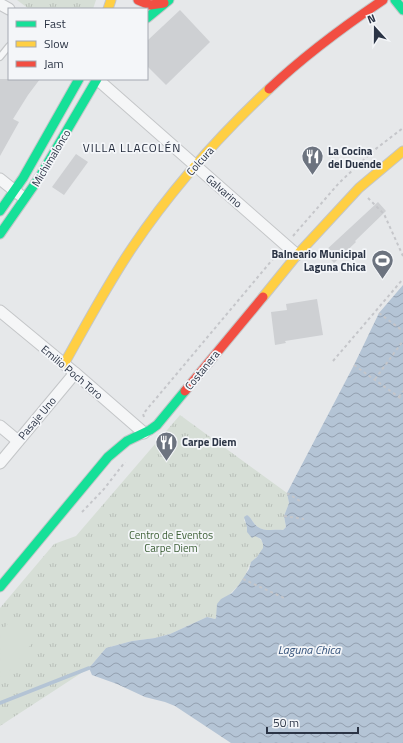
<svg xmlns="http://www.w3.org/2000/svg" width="403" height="743" viewBox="0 0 403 743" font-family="'Titillium Web',sans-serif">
  <defs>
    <pattern id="park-tufts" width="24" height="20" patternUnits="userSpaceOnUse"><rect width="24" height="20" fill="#d6ded6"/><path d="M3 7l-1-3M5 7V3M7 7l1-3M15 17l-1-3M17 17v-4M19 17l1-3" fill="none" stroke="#b8bfb9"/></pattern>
    <pattern id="water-waves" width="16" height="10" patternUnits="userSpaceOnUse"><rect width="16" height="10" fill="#b4c4d5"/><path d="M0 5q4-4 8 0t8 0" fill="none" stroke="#93a0af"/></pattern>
  </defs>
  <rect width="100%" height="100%" fill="#e6e8ea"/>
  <!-- park -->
  <g fill="url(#park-tufts)">
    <path d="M 17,0 L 96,0 L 93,9 L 29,9 Z"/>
    <path d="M 180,415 L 287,493 L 289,503 L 284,516 L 286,527 L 283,530 C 275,529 265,532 258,527 C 253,524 252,518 247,515 L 244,520 C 247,526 250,531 255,535 C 258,538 262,539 263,544 C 265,552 256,557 252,562 C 248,565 247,573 244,578 C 235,592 218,601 216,618 L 215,619 L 207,617 L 170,634 L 155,638 L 132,641 L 106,648 L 89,668 L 0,726 L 0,608 L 54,544 L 76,536 Z"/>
  </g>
  <!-- pitch -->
  <path fill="#d6ded6" d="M 9,622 L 33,642 L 1,681 L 0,634 Z"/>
  <!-- water -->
  <path fill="url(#water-waves)" d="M 403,285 L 403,743 L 231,743 L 175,706 L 165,702 L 145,697 L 117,684 L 92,675 L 89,668 L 106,648 L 132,641 L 155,638 L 170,634 L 207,617 L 215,619 L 216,618 L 217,604 L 221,599 L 232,593 L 238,586 L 249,569 L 251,562 L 257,557 L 263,548 L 263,544 L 261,539 L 255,536 L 252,538 L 247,532 L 247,527 L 244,517 L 247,515 C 252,518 253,524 258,527 C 265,532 275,529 283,530 L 286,527 L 284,516 L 289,503 L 287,493 L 354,365 L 379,313 Z"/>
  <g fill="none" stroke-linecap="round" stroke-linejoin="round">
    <!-- stream -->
    <path stroke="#b4c4d5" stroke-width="3.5" d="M 0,703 L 89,668"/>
  </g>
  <!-- building -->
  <g fill="#ced0d3">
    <path d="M 180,10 L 210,42 L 166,85 L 147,66 L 147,41 Z"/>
    <path d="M 0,79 L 40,79 L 28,95 L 13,119 L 19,122 L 0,156 Z"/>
    <path d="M 76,154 L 88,162 L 64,195 L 52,187 Z"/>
    <path d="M 378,202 L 386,211 L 355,241 L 356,242 L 334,263 L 324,252 Z"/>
    <path d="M 317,299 L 323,335 L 285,341 L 286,343 L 275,345 L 271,312 L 287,310 L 286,304 Z"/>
  </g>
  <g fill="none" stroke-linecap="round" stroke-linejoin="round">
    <defs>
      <path id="lane" d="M 0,57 L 9,46"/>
      <g id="street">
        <path d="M 0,4 L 9,9"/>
        <path d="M 97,79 L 297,255"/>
        <path d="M 0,179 L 20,195"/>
        <path d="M 0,311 L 75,373 L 144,433"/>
        <path d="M 0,426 L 18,441"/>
        <path d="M 0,463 L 75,373"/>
      </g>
      <g id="fast">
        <path d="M 395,0 L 403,10"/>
        <path d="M 147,18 L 169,0"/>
        <path d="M 0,211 L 23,178 L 79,79"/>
        <path d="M 0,234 L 39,178 L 97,79"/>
        <path d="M 0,587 L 108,457 L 127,441 L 150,430 L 157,425 L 185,391"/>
      </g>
      <g id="slow">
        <path d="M 108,9 L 111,0"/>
        <path d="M 263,297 L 297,255 L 359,188 L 403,151"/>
        <path d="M 64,364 C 86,325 107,285 132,248 C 171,190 218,137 269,89"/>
      </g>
      <g id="jam">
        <path d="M 138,0 L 150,5 L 164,3"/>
        <path d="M 269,89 C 304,56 343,27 383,0"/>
        <path d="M 185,391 L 263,297"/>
      </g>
    </defs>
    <!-- lane casing -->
    <use href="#lane" stroke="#c4c6c8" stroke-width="8"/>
    <!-- street casing -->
    <use href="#street" stroke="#c4c6c8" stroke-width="13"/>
    <!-- fast casing -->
    <use href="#fast" stroke="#c4c6c8" stroke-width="11"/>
    <!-- slow casing -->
    <use href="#slow" stroke="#c4c6c8" stroke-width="11"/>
    <!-- jam casing -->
    <use href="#jam" stroke="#c4c6c8" stroke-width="11"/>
    <!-- path -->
    <g stroke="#c5c6ca" stroke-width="2" stroke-dasharray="3 3" stroke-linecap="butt">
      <path d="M 368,198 L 384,214 L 403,256"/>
      <path d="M 293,236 L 339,183 L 373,151 L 403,128"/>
      <path d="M 379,313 L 403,331"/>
      <path d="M 333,361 L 403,279"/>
      <path d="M 354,365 L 403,400"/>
      <path d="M 375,379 L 403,341"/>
      <path d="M 399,397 L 403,391"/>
      <path d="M 144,417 L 143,414 L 278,253"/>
      <path d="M 287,493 L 300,501"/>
      <path d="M 82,512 L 104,489 L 125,462"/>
      <path d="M 284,516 L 304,519"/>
      <path d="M 243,579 L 284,598"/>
    </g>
    <!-- lane -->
    <use href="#lane" stroke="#f5f6f7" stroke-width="5.5"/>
    <!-- street -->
    <use href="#street" stroke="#f5f6f7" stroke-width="11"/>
    <!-- fast -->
    <use href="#fast" stroke="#16e098" stroke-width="9"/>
    <!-- slow -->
    <use href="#slow" stroke="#ffcf43" stroke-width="9"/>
    <!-- jam -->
    <use href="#jam" stroke="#f24e42" stroke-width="9"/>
  </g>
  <!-- icons -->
  <defs>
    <symbol id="restaurant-pin" viewBox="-11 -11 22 30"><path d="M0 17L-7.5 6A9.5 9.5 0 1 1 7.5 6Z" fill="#6c737f" stroke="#f4f6f9"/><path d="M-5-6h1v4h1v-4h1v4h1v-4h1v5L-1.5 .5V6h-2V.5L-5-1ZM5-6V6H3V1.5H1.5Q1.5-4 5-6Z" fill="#fff"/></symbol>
    <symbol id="stadium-pin" viewBox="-11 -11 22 30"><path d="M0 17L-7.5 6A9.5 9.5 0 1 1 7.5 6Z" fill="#6c737f" stroke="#f4f6f9"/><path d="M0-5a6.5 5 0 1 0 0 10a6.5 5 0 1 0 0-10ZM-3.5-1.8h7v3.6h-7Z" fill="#fff"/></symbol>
  </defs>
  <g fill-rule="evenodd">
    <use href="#restaurant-pin" x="300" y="144" width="25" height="34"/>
    <use href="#stadium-pin" x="370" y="248" width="25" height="34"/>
    <use href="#restaurant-pin" x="154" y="430" width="25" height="34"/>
  </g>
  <g text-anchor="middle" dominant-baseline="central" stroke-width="3.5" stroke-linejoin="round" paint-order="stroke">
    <!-- poi labels -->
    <g font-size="11" font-weight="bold" fill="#2b3445" stroke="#f4f6f9" text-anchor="start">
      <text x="328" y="151">La Cocina<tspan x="328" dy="13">del Duende</tspan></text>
      <text x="366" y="254" text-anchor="end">Balneario Municipal<tspan x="366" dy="13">Laguna Chica</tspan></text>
      <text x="182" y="442">Carpe Diem</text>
    </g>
    <!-- street labels -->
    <g font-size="11" fill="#2b3445" stroke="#f4f6f9">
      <text transform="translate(51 158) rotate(-59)">Michimalonco</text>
      <text transform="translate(200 161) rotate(-48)">Colcura</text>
      <text transform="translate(224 191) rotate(41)">Galvarino</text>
      <text transform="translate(202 370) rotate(-51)">Costanera</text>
      <text transform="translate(72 372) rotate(40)">Emilio Poch Toro</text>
      <text transform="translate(37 418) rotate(-50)">Pasaje Uno</text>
    </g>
    <!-- park labels -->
    <g font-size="11" fill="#3f6138" stroke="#f4f6f9">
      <text x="171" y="535">Centro de Eventos<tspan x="171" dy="13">Carpe Diem</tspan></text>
    </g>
    <!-- neighbourhood labels -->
    <g font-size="12" letter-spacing="1" fill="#1d2536" stroke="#f4f6f9">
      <text x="132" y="147">VILLA LLACOLÉN</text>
    </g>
    <!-- water labels -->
    <g font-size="12" font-style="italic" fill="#34527a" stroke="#f4f6f9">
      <text x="309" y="649">Laguna Chica</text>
    </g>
  </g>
  <!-- legend -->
  <rect x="8" y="8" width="140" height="72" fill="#f4f6f9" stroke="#a4a8b1"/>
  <rect x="16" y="21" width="20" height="6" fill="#16e098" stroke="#a4a8b1"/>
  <text x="44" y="28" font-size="12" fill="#2b3445">Fast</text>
  <rect x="16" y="41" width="20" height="6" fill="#ffcf43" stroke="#a4a8b1"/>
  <text x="44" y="48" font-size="12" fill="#2b3445">Slow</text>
  <rect x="16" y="61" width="20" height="6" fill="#f24e42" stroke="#a4a8b1"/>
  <text x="44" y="68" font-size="12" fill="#2b3445">Jam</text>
  <!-- north arrow -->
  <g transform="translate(375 28) rotate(339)" stroke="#f4f6f9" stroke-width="3" paint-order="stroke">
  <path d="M0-3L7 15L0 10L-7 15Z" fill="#2b3445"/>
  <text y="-6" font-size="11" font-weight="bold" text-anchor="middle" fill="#2b3445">N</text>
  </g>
  <!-- scale -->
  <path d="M267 727v6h91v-6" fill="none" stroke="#2b3445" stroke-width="2"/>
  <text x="273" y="727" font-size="12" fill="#2b3445" stroke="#f4f6f9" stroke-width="3" paint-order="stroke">50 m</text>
</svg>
